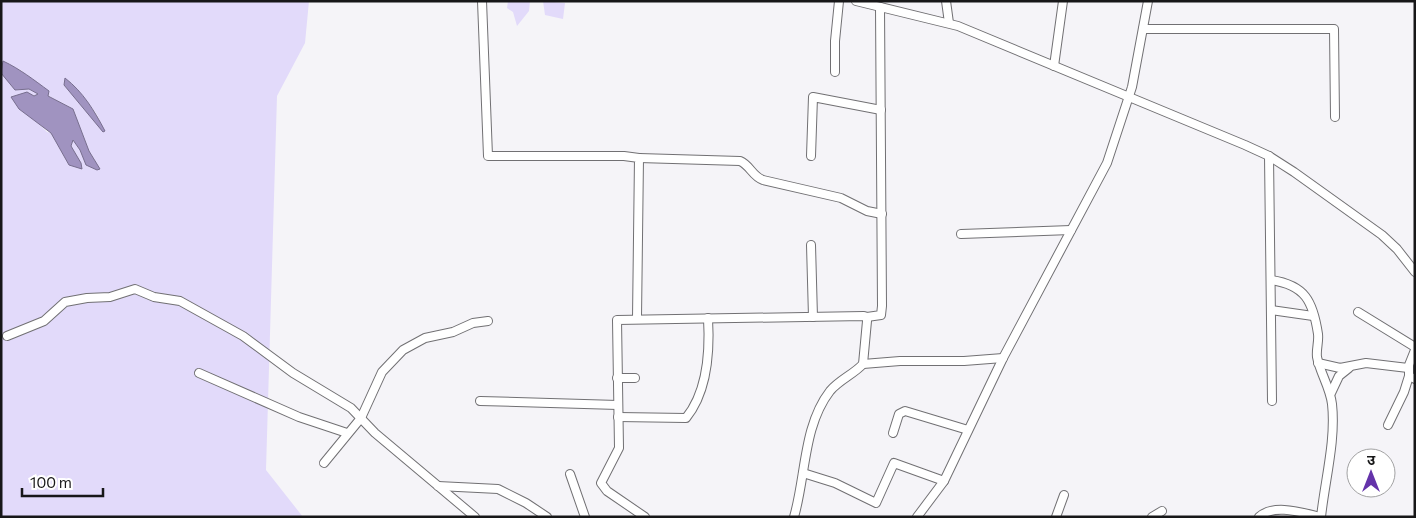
<svg xmlns="http://www.w3.org/2000/svg" width="1416" height="518" viewBox="0 0 1416 518" font-family="Commissioner,'Noto Sans Devanagari',sans-serif">
  <rect width="100%" height="100%" fill="#f5f4f8"/>
  <!-- green -->
  <g fill="#e2dafa" fill-rule="evenodd">
    <path d="M 1,1 L 309,1 L 305,43 L 277,96 L 266,470 L 303,517 L 1,517 L 1,73 L 15,90 L 29,89 L 39,95 C 28,97 25,91 12,97 L 47,132 L 51,133 L 69,165 L 81,163 L 71,146 L 73,140 L 80,150 L 86,165 L 93,167 L 95,160 L 89,151 L 73,109 L 47,95 L 37,82 L 30,79 L 21,70 L 1,63 ZM 64,85 C 82,96 99,109 103,131 Z"/>
    <path d="M 508,1 L 530,1 L 529,11 L 517,26 L 513,12 L 507,8 Z"/>
    <path d="M 543,1 L 565,3 L 563,19 L 545,15 Z"/>
  </g>
  <!-- water -->
  <g fill="#a093c0" stroke="#776e8e">
    <path d="M 3,61 C 20,69 34,80 49,91 L 48,96 L 73,109 L 89,151 L 100,169 L 97,170 L 86,165 L 80,150 L 73,140 L 71,146 L 81,163 L 82,169 L 69,165 L 51,133 L 19,109 L 11,97 L 27,92 L 34,96 L 38,94 L 29,89 L 15,90 L 1,73 Z"/>
    <path d="M 65,78 C 83,92 94,110 105,131 L 103,132 L 64,85 Z"/>
  </g>
  <g fill="none" stroke-linecap="round" stroke-linejoin="round">
    <defs>
      <g id="minor">
        <path d="M 482,1 L 488,156 L 624,156 L 639,158 L 637,318"/>
        <path d="M 856,1 L 958,26 L 1245,145 L 1269,156 L 1294,172 L 1382,235 L 1397,249 L 1415,272"/>
        <path d="M 946,1 L 949,23"/>
        <path d="M 1143,29 L 1334,29 L 1335,117"/>
        <path d="M 1054,66 L 1063,1"/>
        <path d="M 835,72 L 835,41 L 839,1"/>
        <path d="M 811,156 L 813,97 L 881,110"/>
        <path d="M 1269,156 L 1272,401"/>
        <path d="M 639,158 L 740,161 C 750,165 752,176 763,180 L 841,198 L 867,211 L 882,214"/>
        <path d="M 961,234 L 1071,230"/>
        <path d="M 811,245 L 813,317"/>
        <path d="M 1271,280 C 1305,285 1313,301 1318,334 C 1319,342 1316,349 1317,357 C 1320,373 1330,387 1332,404 C 1336,440 1325,480 1321,517"/>
        <path d="M 1271,310 L 1313,316"/>
        <path d="M 1358,312 L 1415,347"/>
        <path d="M 867,317 L 881,315 L 882,306 L 880,7"/>
        <path d="M 7,336 L 44,321 L 65,302 L 87,298 L 110,297 L 135,289 L 154,297 L 180,301 L 243,336 L 293,373 L 351,408 L 375,433 L 475,517"/>
        <path d="M 1415,350 L 1409,365 L 1409,376 L 1415,379"/>
        <path d="M 1318,363 L 1340,368 L 1366,363 L 1408,368"/>
        <path d="M 863,364 L 900,361 L 964,361 L 1003,358"/>
        <path d="M 199,373 L 299,417 L 347,433"/>
        <path d="M 617,378 L 635,378"/>
        <path d="M 1331,393 L 1339,376 L 1349,368"/>
        <path d="M 480,401 L 618,405"/>
        <path d="M 618,417 L 686,418 C 708,391 710,351 708,318"/>
        <path d="M 1388,425 L 1404,392 L 1409,376"/>
        <path d="M 893,433 L 899,414 L 905,411 L 968,430"/>
        <path d="M 324,463 L 361,418 L 382,372 L 403,350 L 425,338 L 453,332 L 473,323 L 488,321"/>
        <path d="M 803,473 L 835,483 L 876,503 L 894,463 L 944,481"/>
        <path d="M 570,474 L 585,517"/>
        <path d="M 438,486 L 498,489 L 526,503 L 547,517"/>
        <path d="M 645,517 L 607,491 L 601,483 L 619,448 L 617,320 L 864,316 L 867,317 L 867,321 L 863,364 C 854,374 839,380 830,391 C 803,426 806,476 794,517"/>
        <path d="M 917,517 L 944,481 L 1003,358 L 1107,163 L 1132,87 L 1148,1"/>
        <path d="M 1056,517 L 1064,495"/>
        <path d="M 1152,517 L 1162,511"/>
        <path d="M 1259,517 C 1274,503 1303,513 1321,517"/>
      </g>
    </defs>
    <!-- minor casing -->
    <use href="#minor" stroke="#717073" stroke-width="10"/>
    <!-- minor -->
    <use href="#minor" stroke="#fff" stroke-width="8"/>
  </g>
  <!-- border -->
  <rect width="1416" height="518" fill="none" stroke="#171718" stroke-width="5"/>
  <!-- north arrow -->
  <g transform="translate(1371 473)"><circle r="24" fill="#ffffff" stroke="#a2a2a3"/>
  <path d="M0-4L9 19L0 12L-9 19Z" fill="#6433aa"/>
  <text y="-8" font-size="14" font-weight="bold" text-anchor="middle" fill="#171718">उ</text>
  </g>
  <!-- scale -->
  <path d="M22 488v8h81v-8" fill="none" stroke="#171718" stroke-width="2.5"/>
  <text x="30" y="488" font-size="15" fill="#171718" stroke="#ffffff" stroke-width="4" paint-order="stroke">100 m</text>
</svg>
